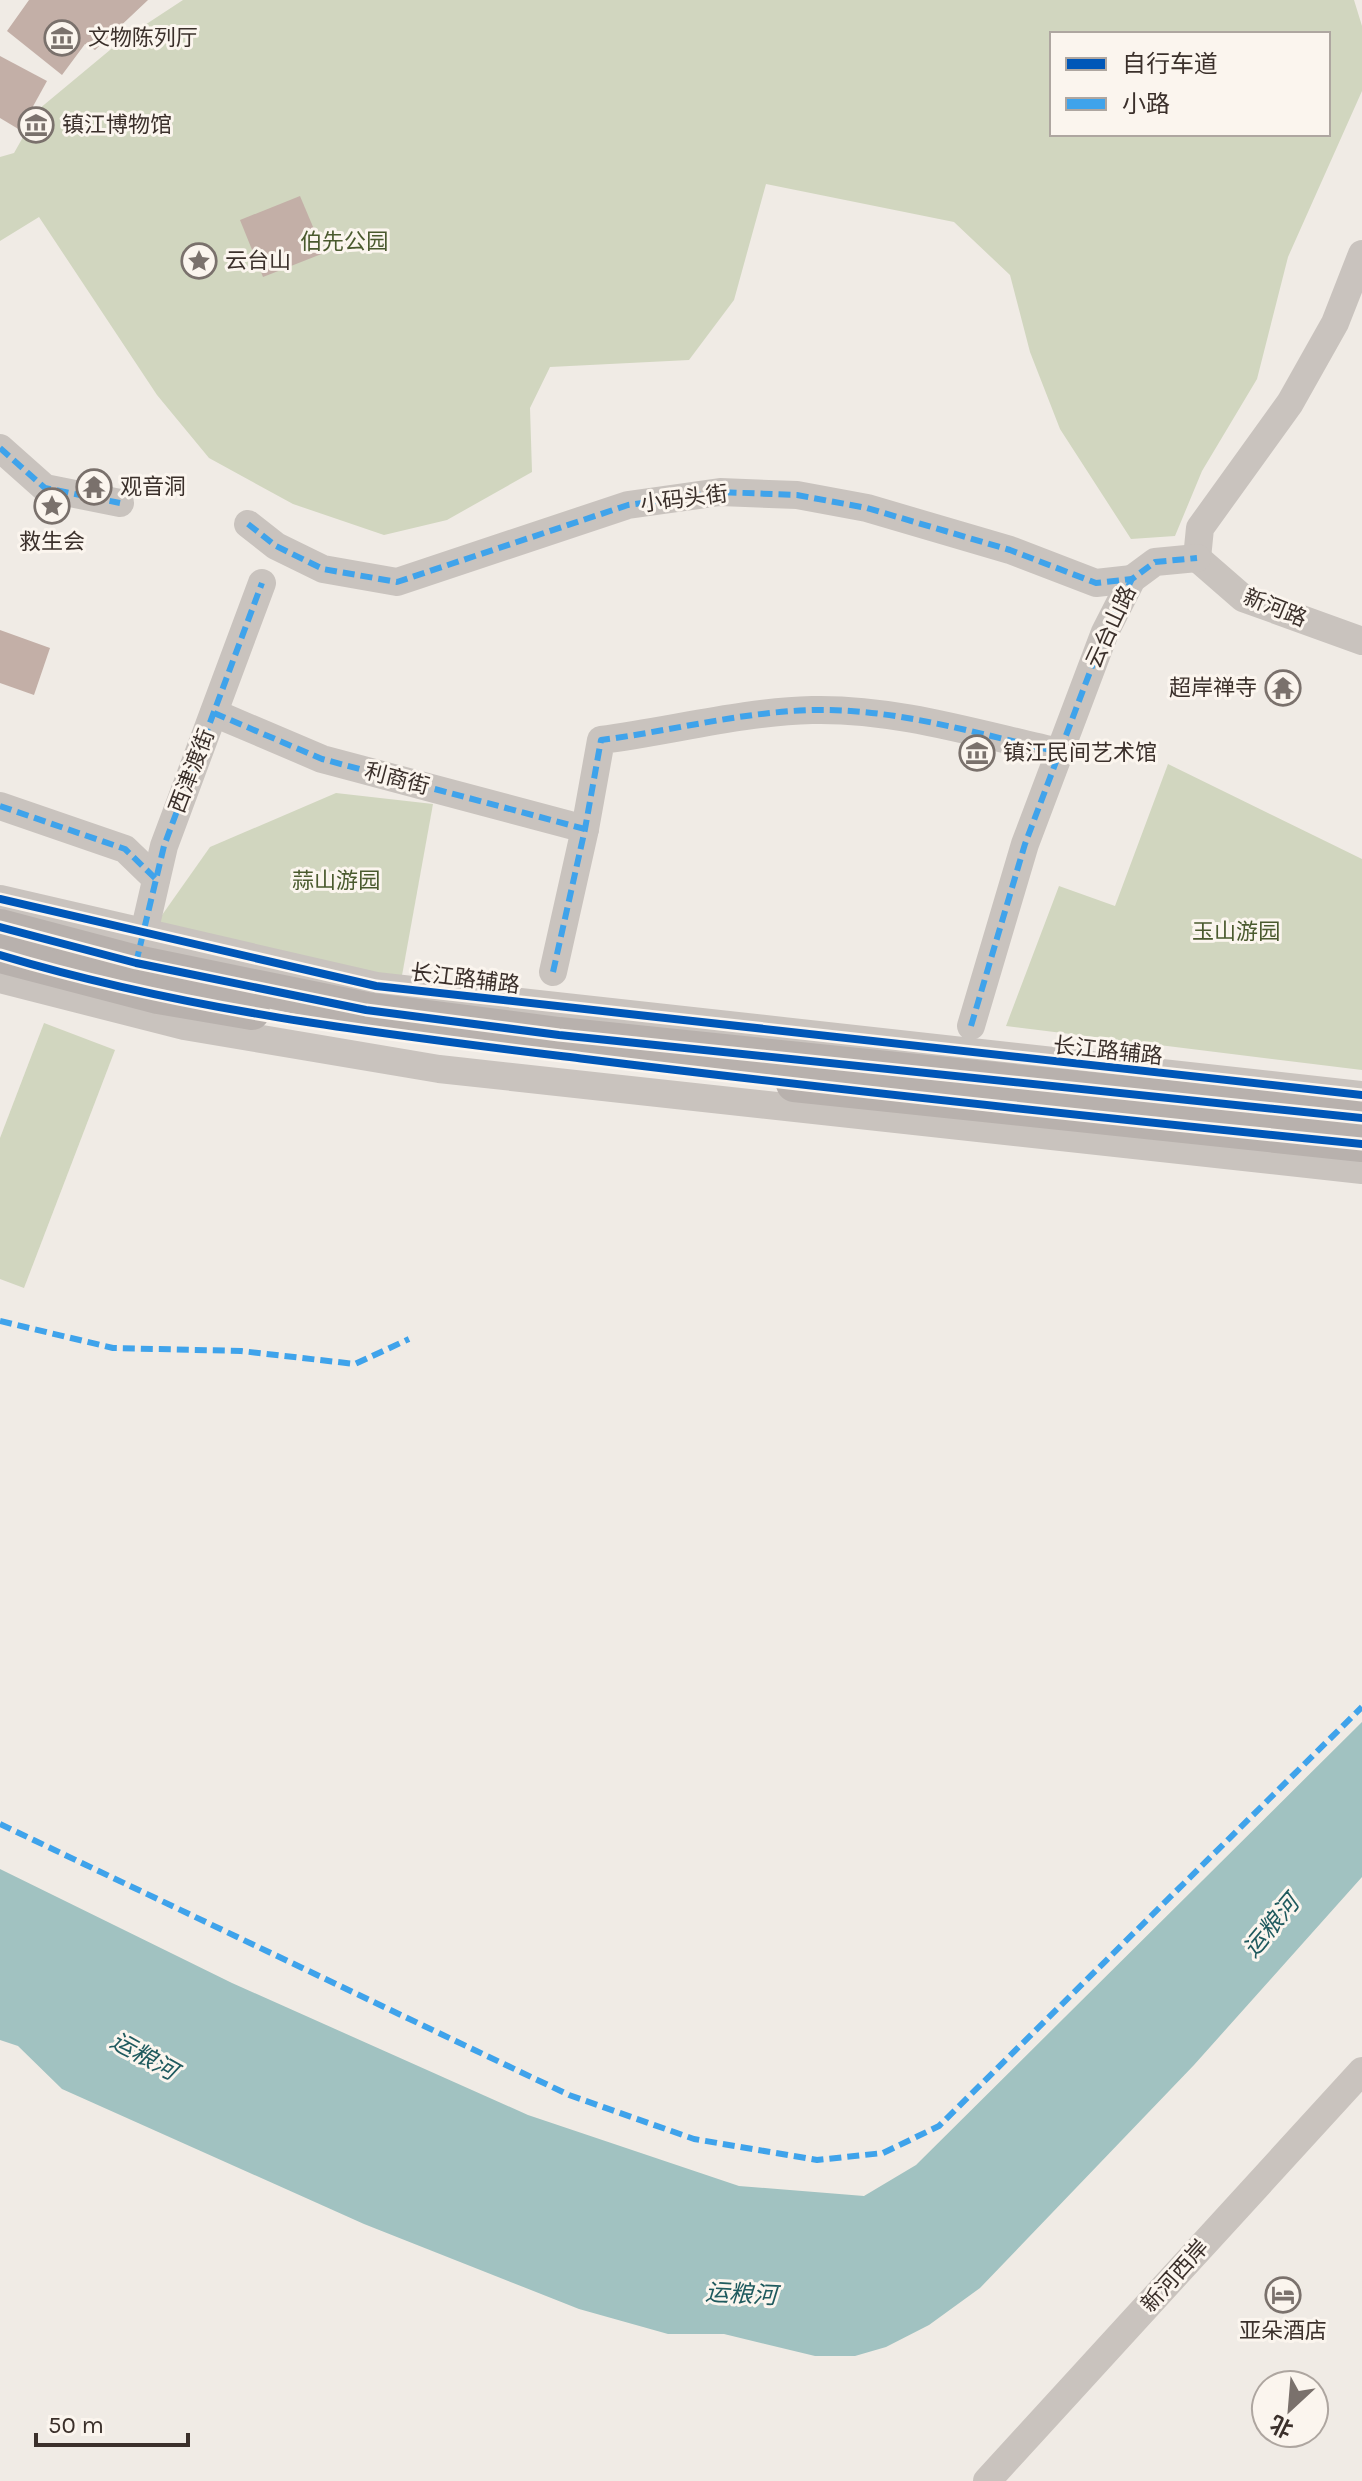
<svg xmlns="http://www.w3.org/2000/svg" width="1362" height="2481" viewBox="0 0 1362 2481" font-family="Karla,'Noto Sans SC',sans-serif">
  <rect width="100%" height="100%" fill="#f0ebe5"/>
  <!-- green -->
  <g fill="#d1d6bf" fill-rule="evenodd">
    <path d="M 183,0 L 1354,0 L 1362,26 L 1362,91 L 1288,257 L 1257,379 L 1202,471 L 1175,536 L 1131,539 L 1060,429 L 1030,352 L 1010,275 L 954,222 L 766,184 L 734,300 L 689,360 L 550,367 L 530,408 L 532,472 L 447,520 L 384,535 L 293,504 L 209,458 L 157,395 L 39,217 L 0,241 L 0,157 L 14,153 L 39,109 L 122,40 ZM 1052,34 L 1328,34 L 1328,134 L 1052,134 Z"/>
    <path d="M 1168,764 L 1362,859 L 1362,1070 L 1006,1026 L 1059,886 L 1115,906 Z"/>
    <path d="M 336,793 L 433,804 L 401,981 L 155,925 L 210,847 Z"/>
    <path d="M 44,1023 L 115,1050 L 24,1288 L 0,1279 L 0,1138 Z"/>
  </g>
  <!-- water -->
  <path fill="#a1c2c1" d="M 1362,1722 L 1362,1877 L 1194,2065 L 980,2288 L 929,2325 L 886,2347 L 855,2356 L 815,2356 L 724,2334 L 668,2334 L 579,2309 L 364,2224 L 62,2089 L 18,2046 L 0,2040 L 0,1869 L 232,1983 L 528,2115 L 739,2186 L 864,2196 L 916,2165 Z"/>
  <!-- building -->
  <g fill="#c3afa7">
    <path d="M 29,0 L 148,0 L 95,50 L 85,44 L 62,75 L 7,31 Z"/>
    <path d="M 0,56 L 47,81 L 20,130 L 0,118 Z"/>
    <path d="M 300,196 L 324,253 L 263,277 L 240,220 Z"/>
    <path d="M 0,630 L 50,648 L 34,695 L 0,683 Z"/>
  </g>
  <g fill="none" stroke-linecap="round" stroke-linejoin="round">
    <!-- minor -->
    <g stroke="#c9c3be" stroke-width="28">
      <path d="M 0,448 L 45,488 L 120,503"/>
      <path d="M 248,524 L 276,546 L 323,569 L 397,582 L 628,505 L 720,492 L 797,495 L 867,508 L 1010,550 L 1096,583 L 1132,579"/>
      <path d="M 1197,558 L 1200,528 L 1290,403 L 1335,323 L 1362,254"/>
      <path d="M 1197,558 L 1243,598 L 1362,641"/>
      <path d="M 214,713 L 322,759 L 585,829"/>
      <path d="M 0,806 L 125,849 L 156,879"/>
      <path d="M 0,899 L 376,986 L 1362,1095"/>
      <path d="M 140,950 L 164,846 L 262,583"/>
      <path d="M 553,972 L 585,829 L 601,740 C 671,731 741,712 812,710 C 895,708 978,734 1059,752"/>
      <path d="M 0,979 L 184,1026 L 439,1069 L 1362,1170"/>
      <path d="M 971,1026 L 1025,844 L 1105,632 L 1132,579 L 1155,562 L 1197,558"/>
      <path d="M 987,2481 L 1362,2071"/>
    </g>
    <!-- major -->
    <g stroke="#b8b1ad" stroke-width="36">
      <path d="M 0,927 L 136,963 L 366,1010 L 559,1035 L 1362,1118"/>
      <path d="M 0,955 L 158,996 L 252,1012"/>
      <path d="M 794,1084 L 1362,1144"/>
    </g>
    <!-- quiet -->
    <g stroke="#3fa3eb" stroke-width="6" stroke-dasharray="12 6" stroke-linecap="butt">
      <path d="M 0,448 L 45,488 L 120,503"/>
      <path d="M 248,524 L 276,546 L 323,569 L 397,582 L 628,505 L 720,492 L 797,495 L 867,508 L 1010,550 L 1096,583 L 1132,579"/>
      <path d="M 214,713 L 322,759 L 585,829"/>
      <path d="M 0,806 L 125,849 L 156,879"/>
      <path d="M 136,963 L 164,846 L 262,583"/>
      <path d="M 553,972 L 585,829 L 601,740 C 671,731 741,712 812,710 C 895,708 978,734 1059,752"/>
      <path d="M 971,1026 L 1025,844 L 1105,632 L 1132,579 L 1155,562 L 1197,558"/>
      <path d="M 0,1321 L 113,1348 L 241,1351 L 355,1364 L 409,1339"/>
      <path d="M 0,1824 L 569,2095 L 694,2139 L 817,2160 L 883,2153 L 939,2126 L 1362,1707"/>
    </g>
    <defs>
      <g id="cycleway">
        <path d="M 0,899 L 376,986 L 1362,1095"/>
        <path d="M 0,927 L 136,963 L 366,1010 L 559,1035 L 1362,1118"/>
        <path d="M 0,955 C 190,1012 389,1035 585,1059 C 844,1091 1103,1118 1362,1144"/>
      </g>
    </defs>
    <!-- cycleway casing -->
    <use href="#cycleway" stroke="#fbf5ee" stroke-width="13"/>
    <!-- cycleway -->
    <use href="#cycleway" stroke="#0057b8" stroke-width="8"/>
  </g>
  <!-- icons -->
  <defs>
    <symbol id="museum-ring" viewBox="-11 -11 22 22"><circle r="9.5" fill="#fbf5ee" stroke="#7a716c" stroke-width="1.5"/><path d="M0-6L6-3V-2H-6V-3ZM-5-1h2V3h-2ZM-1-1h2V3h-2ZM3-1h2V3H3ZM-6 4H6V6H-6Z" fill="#7a716c"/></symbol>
    <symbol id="sight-ring" viewBox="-11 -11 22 22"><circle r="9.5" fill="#fbf5ee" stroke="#7a716c" stroke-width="1.5"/><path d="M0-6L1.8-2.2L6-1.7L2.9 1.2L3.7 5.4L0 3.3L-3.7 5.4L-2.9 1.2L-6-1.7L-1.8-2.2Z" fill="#7a716c"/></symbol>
    <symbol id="temple-ring" viewBox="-11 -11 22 22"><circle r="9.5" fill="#fbf5ee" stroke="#7a716c" stroke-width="1.5"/><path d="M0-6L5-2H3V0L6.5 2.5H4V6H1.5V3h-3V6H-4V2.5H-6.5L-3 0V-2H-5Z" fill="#7a716c"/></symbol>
    <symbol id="hotel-ring" viewBox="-11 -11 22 22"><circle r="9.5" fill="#fbf5ee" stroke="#7a716c" stroke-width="1.5"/><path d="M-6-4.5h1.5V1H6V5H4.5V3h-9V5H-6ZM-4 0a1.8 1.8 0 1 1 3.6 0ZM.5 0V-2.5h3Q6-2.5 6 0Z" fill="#7a716c"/></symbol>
  </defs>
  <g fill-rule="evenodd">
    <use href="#museum-ring" x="42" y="18" width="40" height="40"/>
    <use href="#museum-ring" x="16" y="105" width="40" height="40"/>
    <use href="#sight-ring" x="179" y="241" width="40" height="40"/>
    <use href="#temple-ring" x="74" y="467" width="40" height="40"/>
    <use href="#sight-ring" x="32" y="486" width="40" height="40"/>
    <use href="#temple-ring" x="1263" y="668" width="40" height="40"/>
    <use href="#museum-ring" x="957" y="733" width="40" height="40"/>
    <use href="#hotel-ring" x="1263" y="2275" width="40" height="40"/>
  </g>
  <g text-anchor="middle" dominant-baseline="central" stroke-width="6" stroke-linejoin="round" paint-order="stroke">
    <!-- poi labels -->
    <g font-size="22" fill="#3b302b" stroke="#fbf5ee" text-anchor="start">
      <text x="88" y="38">文物陈列厅</text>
      <text x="62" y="125">镇江博物馆</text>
      <text x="225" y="261">云台山</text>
      <text x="120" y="487">观音洞</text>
      <text x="52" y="542" text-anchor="middle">救生会</text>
      <text x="1257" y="688" text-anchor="end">超岸禅寺</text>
      <text x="1003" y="753">镇江民间艺术馆</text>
      <text x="1283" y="2331" text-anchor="middle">亚朵酒店</text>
    </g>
    <!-- park labels -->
    <g font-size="22" fill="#4a5a2e" stroke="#fbf5ee">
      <text x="344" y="242">伯先公园</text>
      <text x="336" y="881">蒜山游园</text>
      <text x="1236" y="932">玉山游园</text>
    </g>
    <!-- street labels -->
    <g font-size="22" fill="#3b302b" stroke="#fbf5ee">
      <text transform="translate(684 499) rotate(-7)">小码头街</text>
      <text transform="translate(1275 608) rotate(22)">新河路</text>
      <text transform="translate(1111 627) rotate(-65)">云台山路</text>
      <text transform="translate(192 771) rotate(-69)">西津渡街</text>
      <text transform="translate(397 779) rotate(15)">利商街</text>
      <text transform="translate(465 979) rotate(7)">长江路辅路</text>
      <text transform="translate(1108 1051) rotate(6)">长江路辅路</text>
      <text transform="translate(1175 2276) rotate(-48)">新河西岸</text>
    </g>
    <!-- water labels -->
    <g font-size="24" font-style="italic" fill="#1f5a5e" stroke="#fbf5ee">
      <text transform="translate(1271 1926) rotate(-50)">运粮河</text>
      <text transform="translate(144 2056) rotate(29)">运粮河</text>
      <text transform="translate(741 2294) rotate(3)">运粮河</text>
    </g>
  </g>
  <!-- legend -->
  <rect x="1050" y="32" width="280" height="104" fill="#fbf5ee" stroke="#aea6a0" stroke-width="2"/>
  <rect x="1066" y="58" width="40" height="12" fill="#0057b8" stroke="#aea6a0" stroke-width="2"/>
  <text x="1122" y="72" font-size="24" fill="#3b302b">自行车道</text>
  <rect x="1066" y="98" width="40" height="12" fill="#3fa3eb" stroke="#aea6a0" stroke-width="2"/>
  <text x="1122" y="112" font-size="24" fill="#3b302b">小路</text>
  <!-- north arrow -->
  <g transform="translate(1290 2409) rotate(206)"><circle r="38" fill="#fbf5ee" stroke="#aea6a0" stroke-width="2"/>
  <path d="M0-6L14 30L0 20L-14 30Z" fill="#7a716c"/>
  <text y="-12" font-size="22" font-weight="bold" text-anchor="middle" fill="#3b302b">北</text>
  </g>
  <!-- scale -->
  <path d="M36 2433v12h152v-12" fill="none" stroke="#3b302b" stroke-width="4"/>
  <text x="48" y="2433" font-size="24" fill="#3b302b" stroke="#fbf5ee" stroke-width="6" paint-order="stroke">50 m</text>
</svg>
